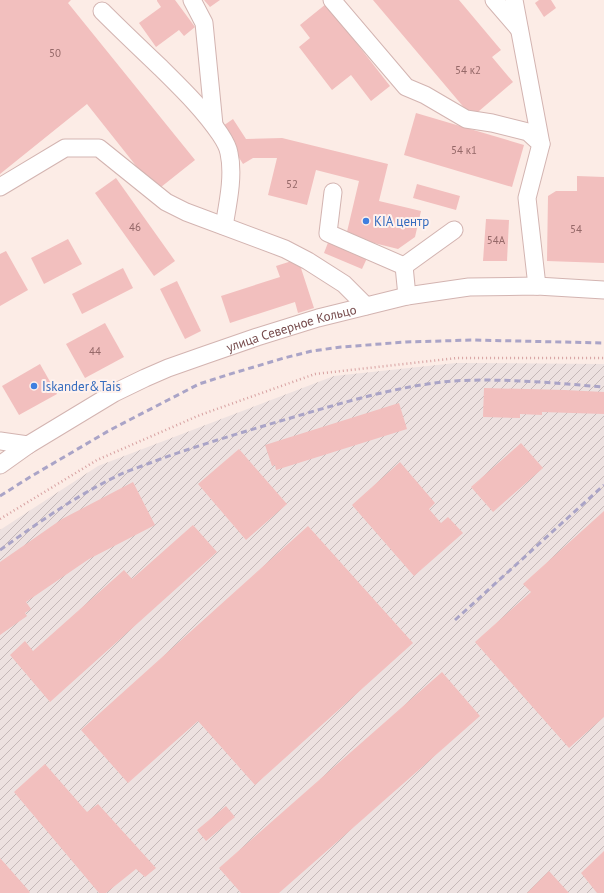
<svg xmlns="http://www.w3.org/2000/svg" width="604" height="893" font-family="'PT Sans',sans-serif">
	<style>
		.industrial { fill: url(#industrial-furrows) }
		.building { fill: #f2bfbe }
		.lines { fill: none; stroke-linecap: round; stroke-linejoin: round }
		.minor-casing { stroke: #d3b4b1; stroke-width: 19 }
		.path { stroke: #d7a1a1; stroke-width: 2.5; stroke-dasharray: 1 3; stroke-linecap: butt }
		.minor { stroke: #fff; stroke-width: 17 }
		.rail { stroke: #aaa4c7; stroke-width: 3; stroke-dasharray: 6 4; stroke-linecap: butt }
		.shop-dot { fill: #3f7fe0; stroke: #fff1ed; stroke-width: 1.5 }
		.labels { text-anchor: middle; stroke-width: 4; stroke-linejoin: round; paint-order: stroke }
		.number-label { font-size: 11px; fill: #956868 }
		.shop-label { font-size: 13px; fill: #366cbe; stroke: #fff1ed; text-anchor: start }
		.street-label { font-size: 13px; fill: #764b4c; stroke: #fff1ed }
	</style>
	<defs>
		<pattern id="industrial-furrows" width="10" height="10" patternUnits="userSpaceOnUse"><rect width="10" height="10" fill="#ede1e0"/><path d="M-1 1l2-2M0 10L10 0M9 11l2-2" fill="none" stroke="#c5b8b8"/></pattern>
	</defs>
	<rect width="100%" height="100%" fill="#fcece6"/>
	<path class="industrial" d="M 456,363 L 604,364 L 604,893 L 0,893 L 0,530 L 98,466 L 334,376 Z"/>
	<g class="building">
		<path d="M 0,0 L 71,0 L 68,3 L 195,160 L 156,191 L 87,104 L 0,174 Z"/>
		<path d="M 157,0 L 175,0 L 195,27 L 184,36 L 179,30 L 156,47 L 139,23 L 161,7 L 157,1 Z"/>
		<path d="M 204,0 L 220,0 L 210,7 Z"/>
		<path d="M 373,0 L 459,0 L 501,50 L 492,57 L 513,82 L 472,117 Z"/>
		<path d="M 539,0 L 551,0 L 556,8 L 544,17 L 535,3 Z"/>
		<path d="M 326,4 L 390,86 L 371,101 L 351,75 L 332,90 L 299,47 L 310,38 L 300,25 Z"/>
		<path d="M 416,113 L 524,145 L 512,187 L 404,155 Z"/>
		<path d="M 233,119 L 246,139 L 282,138 L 388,164 L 379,201 L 421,211 L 415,237 L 398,249 L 346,236 L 359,181 L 316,170 L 307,205 L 268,195 L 277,158 L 253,158 L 243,164 L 220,128 Z"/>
		<path d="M 577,176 L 604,177 L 604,263 L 547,261 L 548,196 L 556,191 L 577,191 Z"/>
		<path d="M 116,178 L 175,261 L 154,276 L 95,193 Z"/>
		<path d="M 417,184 L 460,196 L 456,210 L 413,198 Z"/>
		<path d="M 486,219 L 509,220 L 507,261 L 483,261 Z"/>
		<path d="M 68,239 L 82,264 L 44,284 L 31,258 Z"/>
		<path d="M 329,240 L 368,256 L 362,269 L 324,253 Z"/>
		<path d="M 6,251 L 28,290 L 0,306 L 0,254 Z"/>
		<path d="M 298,259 L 314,308 L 298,313 L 295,302 L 230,323 L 221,296 L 280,277 L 276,266 Z"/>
		<path d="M 123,268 L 133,288 L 82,314 L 72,294 Z"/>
		<path d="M 177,281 L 201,331 L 185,339 L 160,289 Z"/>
		<path d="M 105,323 L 124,357 L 85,378 L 66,344 Z"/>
		<path d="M 40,364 L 57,394 L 19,415 L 2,386 Z"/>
		<path d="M 484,388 L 565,390 L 604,392 L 604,414 L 542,412 L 542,415 L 520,414 L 520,418 L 483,417 Z"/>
		<path d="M 399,403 L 407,429 L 276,470 L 275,465 L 272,466 L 265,445 Z"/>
		<path d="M 521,443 L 543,468 L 493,512 L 471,487 Z"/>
		<path d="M 239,449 L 287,504 L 246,540 L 198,484 Z"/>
		<path d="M 400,462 L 435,503 L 429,509 L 441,523 L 448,517 L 463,533 L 414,576 L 352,505 Z"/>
		<path d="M 133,482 L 155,525 L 89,559 L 26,602 L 31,609 L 25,613 L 27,616 L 0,635 L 0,562 L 62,519 Z"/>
		<path d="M 604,511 L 604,717 L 569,748 L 475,642 L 531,592 L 523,584 Z"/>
		<path d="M 193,525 L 217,552 L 50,702 L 10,655 L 25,641 L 33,651 L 124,570 L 132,579 Z"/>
		<path d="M 308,526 L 413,643 L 255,785 L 198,721 L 128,783 L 81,730 Z"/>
		<path d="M 442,672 L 480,716 L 279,893 L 241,893 L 219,868 Z"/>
		<path d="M 45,764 L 87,812 L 98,804 L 156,868 L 145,877 L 136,869 L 106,893 L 99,893 L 14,792 Z"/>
		<path d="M 226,806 L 235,817 L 206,841 L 197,830 Z"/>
		<path d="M 604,851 L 604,893 L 597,893 L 581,873 Z"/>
		<path d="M 0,858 L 30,892 L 29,893 L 0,893 Z"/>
		<path d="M 549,871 L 569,893 L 527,893 Z"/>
	</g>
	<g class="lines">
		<defs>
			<g id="minor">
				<path d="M 192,0 L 204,23 L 214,125"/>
				<path d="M 332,0 L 406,87 L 425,95 L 466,119 L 492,123 L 528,132 L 541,144 L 527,198 L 537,286"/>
				<path d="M 494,0 L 519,29"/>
				<path d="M 514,0 L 541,144"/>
				<path d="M 102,11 C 121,30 141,49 161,68 C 182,89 203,109 220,134 C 224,140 228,146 229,153 C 234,175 228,203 224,226"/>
				<path d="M 0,187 L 65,148 L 99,148 L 166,202 L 186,212 L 285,249 L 308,261 L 344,284 L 366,306"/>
				<path d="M 333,192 L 328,233 L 404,266"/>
				<path d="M 407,296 L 404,266 L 454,230"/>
				<path id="s1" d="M 0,441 L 28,445 L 114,393 L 145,378 L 168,368 L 205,355 L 257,337 L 318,318 L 407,296 L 469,287 L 537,286 L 604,290"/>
				<path d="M 0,465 L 28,445"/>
			</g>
		</defs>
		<use href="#minor" class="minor-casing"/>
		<path class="path" d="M 0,519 L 97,460 L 200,415 L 315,374 L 457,358 L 604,358"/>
		<use href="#minor" class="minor"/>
		<g class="rail">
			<path d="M 0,496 L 30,477 L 110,430 L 168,400 L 199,384 L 227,375 L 284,358 L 312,351 L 341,347 L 406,342 L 474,340 L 604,343"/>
			<path d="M 0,550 C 38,523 74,497 117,476 C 129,470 143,466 155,461 C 199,445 243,432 287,419 C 342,403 396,386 453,381 C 503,378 554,383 604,387"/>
			<path d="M 455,620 L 604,485"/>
		</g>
	</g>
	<g class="shop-dot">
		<circle cx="366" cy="221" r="4"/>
		<circle cx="34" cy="386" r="4"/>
	</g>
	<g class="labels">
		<g class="number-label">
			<text x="55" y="57">50</text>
			<text x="468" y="74">54 к2</text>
			<text x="464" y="154">54 к1</text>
			<text x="292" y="188">52</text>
			<text x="135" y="231">46</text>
			<text x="576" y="233">54</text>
			<text x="496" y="244">54А</text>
			<text x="95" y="355">44</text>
		</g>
		<g class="shop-label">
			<text x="374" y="226">KIA центр</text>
			<text x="42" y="391">Iskander&amp;Tais</text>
		</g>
		<g class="street-label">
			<text dy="5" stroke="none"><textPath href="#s1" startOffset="318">улица Северное Кольцо</textPath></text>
		</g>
	</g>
</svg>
